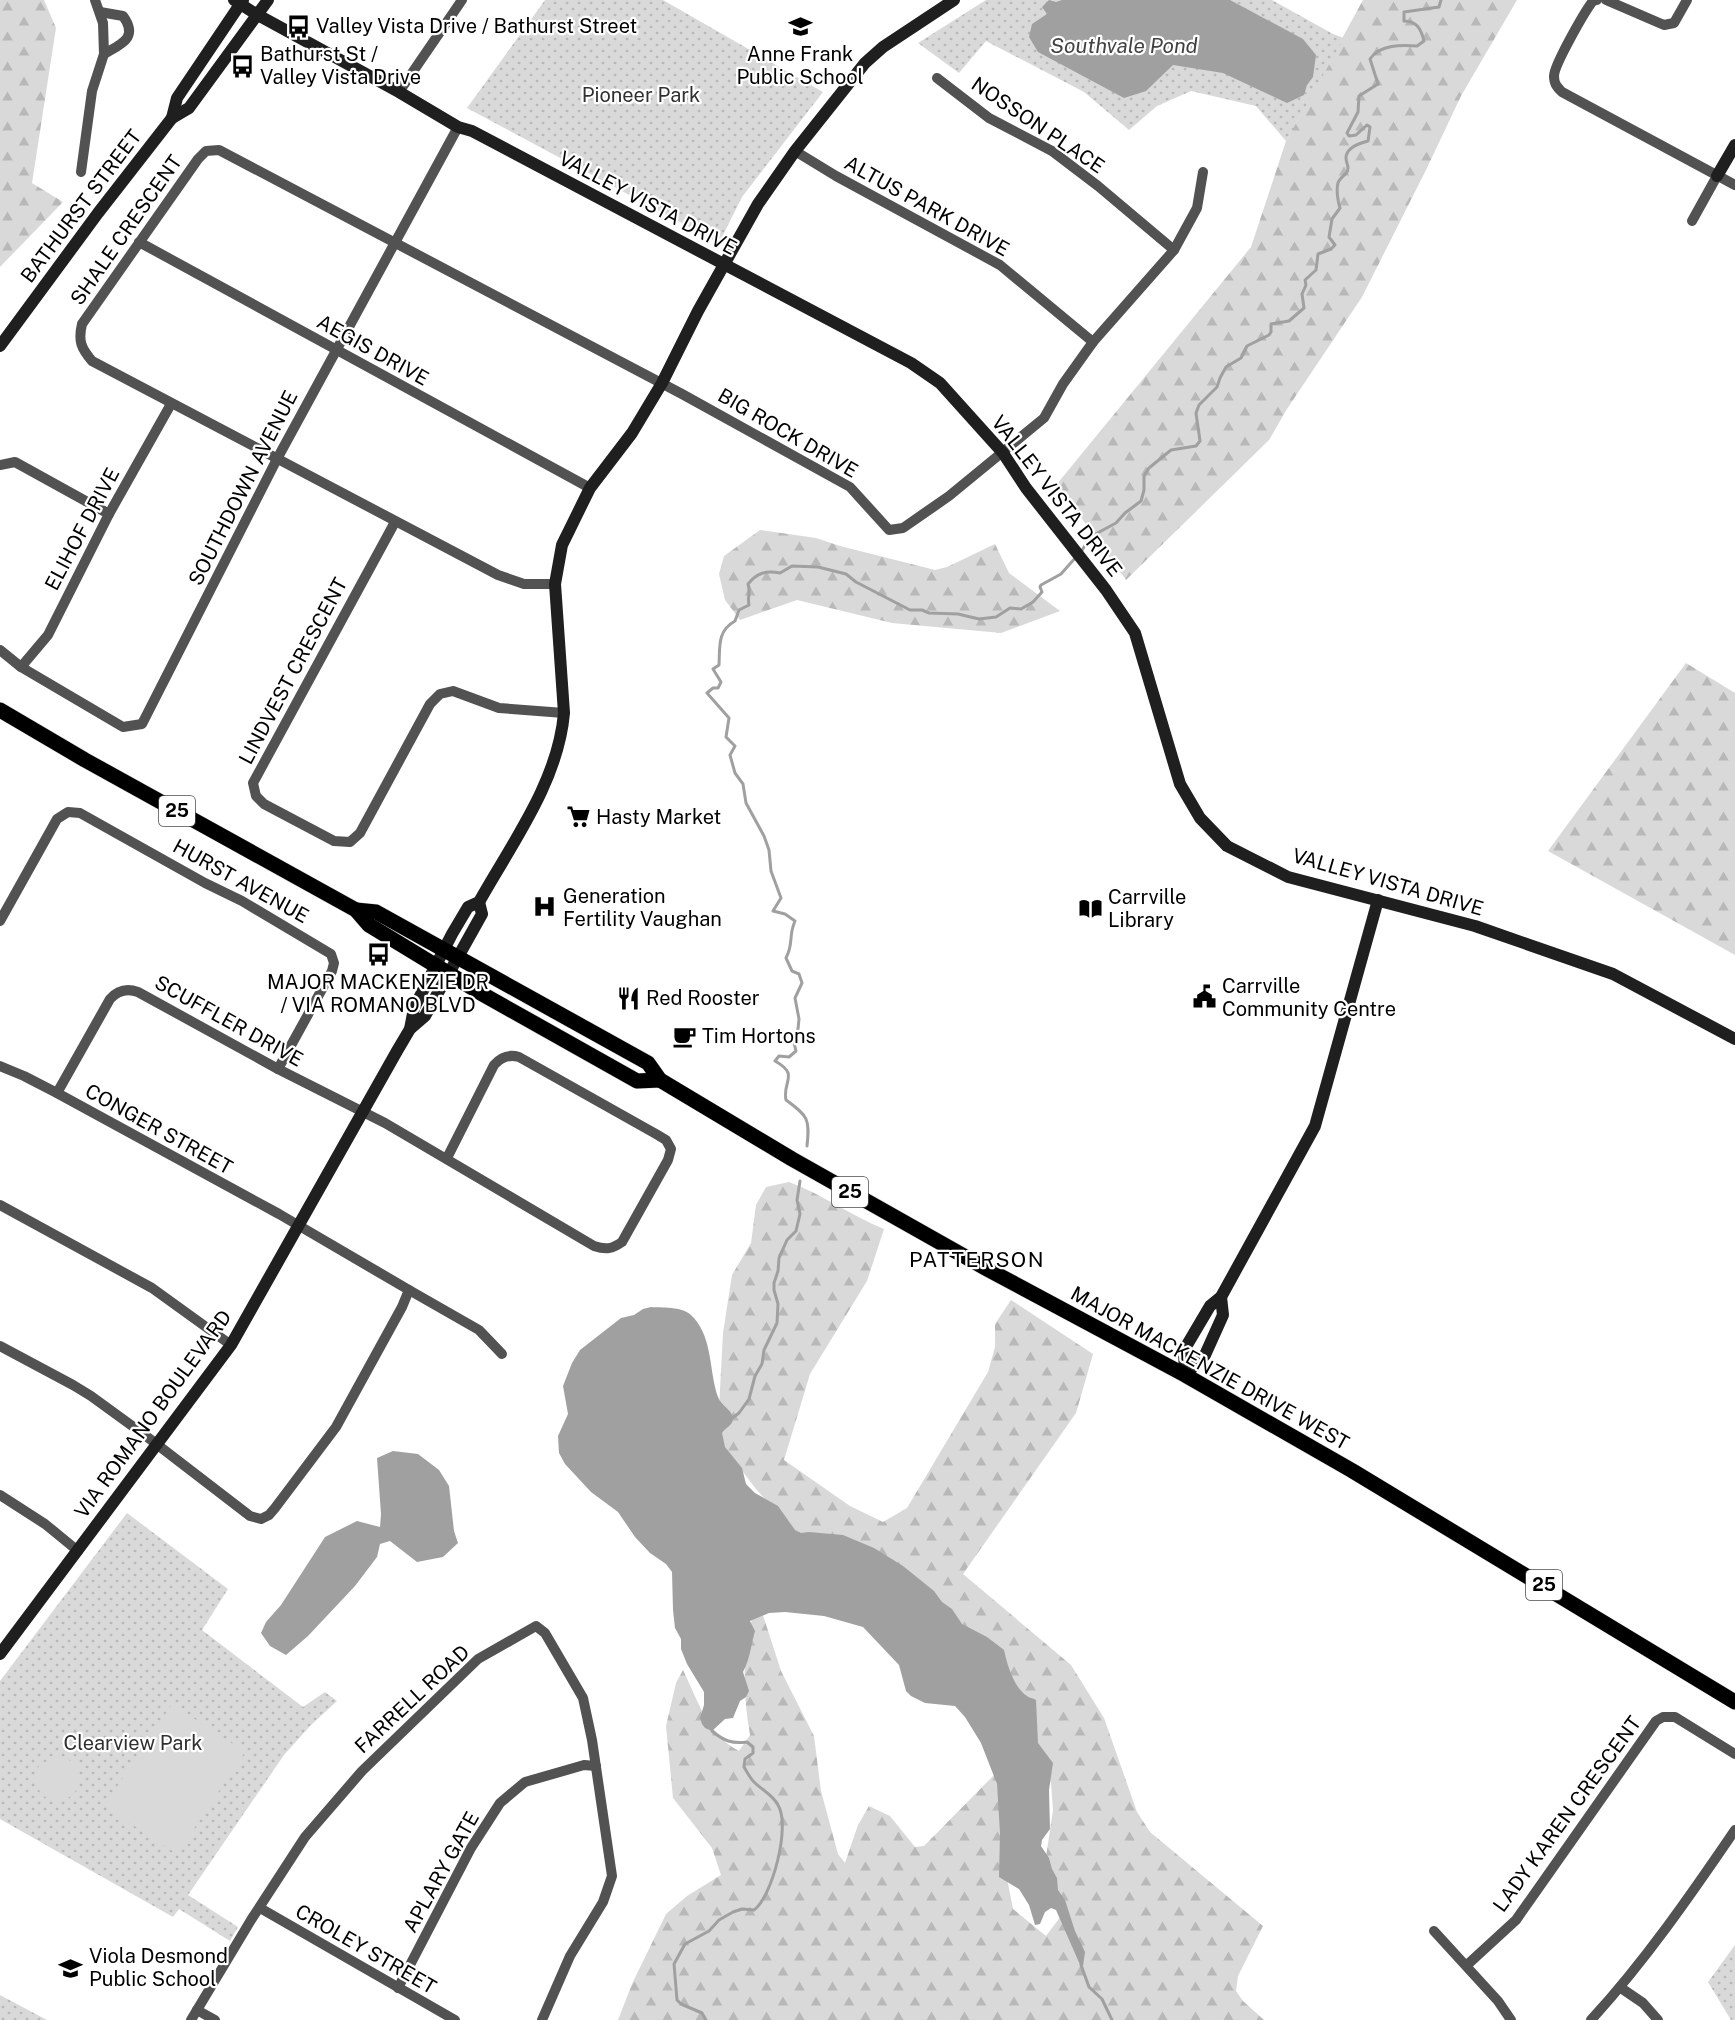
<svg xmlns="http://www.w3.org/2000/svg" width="1735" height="2020" font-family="'Public Sans',sans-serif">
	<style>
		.forest { fill: url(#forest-firs) }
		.park { fill: url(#park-dots) }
		.garden { fill: #d9d9d9 }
		.water { fill: #a0a0a0 }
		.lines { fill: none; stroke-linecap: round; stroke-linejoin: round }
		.stream { stroke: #a0a0a0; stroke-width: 3 }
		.primary-casing { stroke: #dbdbdb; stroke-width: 16 }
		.street { stroke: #525252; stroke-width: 10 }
		.secondary { stroke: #1f1f1f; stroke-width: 12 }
		.primary { stroke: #000; stroke-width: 15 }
		.labels { text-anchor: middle; stroke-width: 4.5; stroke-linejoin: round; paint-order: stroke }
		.shield { fill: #fff; stroke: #4c4c4c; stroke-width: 1.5 }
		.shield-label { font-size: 18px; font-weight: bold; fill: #000 }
		.poi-label { font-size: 20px; fill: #000; stroke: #fff; text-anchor: start }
		.park-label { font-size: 20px; fill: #303030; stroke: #fff }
		.street-label { font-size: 20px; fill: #000; stroke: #fff }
		.water-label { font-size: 21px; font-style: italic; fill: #414141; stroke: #fff }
		.neighbourhood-label { font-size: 21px; letter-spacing: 1.5px; fill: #000; stroke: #fff }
	</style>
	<defs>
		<pattern id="forest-firs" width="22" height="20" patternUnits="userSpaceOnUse" patternTransform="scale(1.5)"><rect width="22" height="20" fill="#d9d9d9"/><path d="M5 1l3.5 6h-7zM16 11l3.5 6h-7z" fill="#b8b8b8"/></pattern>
		<pattern id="park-dots" width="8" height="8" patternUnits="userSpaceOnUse" patternTransform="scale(1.5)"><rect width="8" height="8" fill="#d9d9d9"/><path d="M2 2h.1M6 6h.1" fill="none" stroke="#b8b8b8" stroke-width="1.8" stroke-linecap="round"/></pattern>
	</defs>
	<rect width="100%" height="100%" fill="#fff"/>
	<g class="forest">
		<path d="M 0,0 L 44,0 L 56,28 L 32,183 L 63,202 L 0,267 Z"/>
		<path d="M 1363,0 L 1517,0 L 1461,96 L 1426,170 L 1362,297 L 1287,409 L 1269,440 L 1126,580 L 1057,484 L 1251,247 L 1286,141 Z"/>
		<path d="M 760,530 L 816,538 L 840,546 L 935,570 L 947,567 L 995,544 L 1009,573 L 1060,611 L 1001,633 L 892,623 L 797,600 L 740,620 L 725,600 L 719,574 L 724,556 Z"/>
		<path d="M 1686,663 L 1735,693 L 1735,955 L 1548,851 Z"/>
		<path d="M 789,1182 C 822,1194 851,1216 884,1229 L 867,1281 L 810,1374 L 784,1460 L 850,1506 L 883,1522 L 907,1508 L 988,1372 L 995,1347 L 995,1324 L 1011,1300 L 1093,1354 L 1076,1413 L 963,1574 L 1071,1665 L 1104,1718 L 1137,1812 L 1150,1832 L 1263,1926 L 1238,1976 L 1236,1991 L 1243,2001 L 1264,2020 L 618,2020 L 632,1984 L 666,1914 L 687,1896 L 721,1875 L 712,1848 L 673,1798 L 666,1726 L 676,1683 L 683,1670 C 698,1701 708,1735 739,1751 L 750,1735 C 743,1694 742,1659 752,1619 L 762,1612 L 781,1671 L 814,1736 L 821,1791 L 838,1854 L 845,1863 L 858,1825 L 869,1806 L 890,1816 L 915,1847 L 924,1846 L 995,1774 L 1004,1824 L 1002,1853 L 1013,1909 L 1046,1936 L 1064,1912 L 1044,1870 L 1053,1810 L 1051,1783 L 1039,1749 L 792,1530 L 756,1489 L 714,1434 L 719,1408 L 723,1333 L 732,1275 L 751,1243 L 756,1205 L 766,1187 Z"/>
	</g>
	<g class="park">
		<path d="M 545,0 L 663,0 L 823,92 L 742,197 L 719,243 L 467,108 Z"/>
		<path d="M 986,0 L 1272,0 L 1333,34 L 1344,38 L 1286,141 L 1256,106 L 1191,91 L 1157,106 L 1129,130 L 1084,92 L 986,41 L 959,73 L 918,43 Z"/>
		<path d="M 127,1513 L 228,1589 L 202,1630 L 303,1707 L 325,1692 L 337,1701 L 310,1726 L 284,1755 L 188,1895 L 238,1927 L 230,1941 L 179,1909 L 173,1917 L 0,1819 L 0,1681 Z"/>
		<path d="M 1735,1945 L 1735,2020 L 1731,2020 L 1708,1982 Z"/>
		<path d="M 0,1995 L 47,2020 L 0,2020 Z"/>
	</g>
	<g class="garden">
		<path d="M 172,1704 L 245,1752 L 177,1854 L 104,1806 Z"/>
		<path d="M 64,1757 L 77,1765 L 81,1781 C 79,1784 77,1790 74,1793 C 60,1808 36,1799 36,1779 C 36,1774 38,1769 39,1765 L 53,1758 Z"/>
	</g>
	<g class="water">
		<path d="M 1049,0 L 1056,2 L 1062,0 L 1230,0 L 1303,39 L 1316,55 L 1313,77 L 1307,85 L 1304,95 L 1287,103 L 1223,73 L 1173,65 L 1146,91 L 1124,98 L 1038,52 L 1029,37 L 1032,24 L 1047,14 L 1042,7 Z"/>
		<path d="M 651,1307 C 666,1308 684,1306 694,1318 C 713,1340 709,1372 718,1397 C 721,1406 733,1410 733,1419 C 733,1425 725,1428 722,1433 L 725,1447 L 742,1468 L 746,1484 L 755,1493 L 778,1506 L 795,1530 L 801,1533 L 809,1532 L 843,1535 L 874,1548 L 903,1566 L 934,1591 L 942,1602 L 952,1609 L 962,1624 L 987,1637 L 1004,1650 C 1007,1664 1014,1688 1027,1696 C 1029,1698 1033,1698 1036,1700 L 1038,1743 L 1053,1763 L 1049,1790 L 1050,1829 L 1042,1840 L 1041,1846 L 1049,1858 L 1052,1869 L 1057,1878 L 1058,1890 L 1065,1900 L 1075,1931 L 1085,1952 L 1083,1966 L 1081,1967 L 1056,1910 L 1051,1908 L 1045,1912 L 1040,1924 L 1035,1925 L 1029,1905 L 1019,1889 L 999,1877 L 1000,1833 L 997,1784 L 981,1743 L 965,1717 L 955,1706 L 925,1703 L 911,1696 L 906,1691 L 899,1665 L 863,1627 L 824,1616 L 785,1612 L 769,1613 L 750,1621 L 755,1631 C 751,1645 750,1659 743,1672 L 749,1691 L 746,1697 L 740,1701 L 733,1718 L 725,1719 L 712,1731 L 705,1728 L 702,1724 L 700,1718 L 704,1705 L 704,1692 L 687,1664 L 681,1649 L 681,1639 L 675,1628 L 673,1610 L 672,1572 L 666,1564 L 650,1553 L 635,1537 L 618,1512 L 591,1492 L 565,1464 L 559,1453 L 558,1436 L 568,1414 L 563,1386 L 572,1363 L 580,1350 L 621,1318 L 634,1315 L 643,1309 Z"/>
		<path d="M 393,1451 L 418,1454 L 439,1470 L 449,1486 L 454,1531 L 458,1543 L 443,1557 L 417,1562 L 390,1541 L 380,1544 L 377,1557 L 355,1586 L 308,1636 L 286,1655 L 270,1646 L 261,1633 L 266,1622 L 281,1605 L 325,1537 L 357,1521 L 380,1527 L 381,1514 L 377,1458 Z"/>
	</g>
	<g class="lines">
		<g class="stream">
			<path d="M 1081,552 L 1090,537 L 1116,523 L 1125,513 L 1141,501 L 1144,490 L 1144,476 L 1149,468 L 1171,450 L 1196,446 L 1200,441 L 1196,413 L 1199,405 L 1217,387 L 1220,378 L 1226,367 L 1241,358 L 1247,346 L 1269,335 L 1271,332 L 1271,324 L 1289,321 L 1304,308 L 1302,294 L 1306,285 L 1305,280 L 1316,270 L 1318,254 L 1331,249 L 1335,245 L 1329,237 L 1332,219 L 1340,208 C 1338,202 1336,190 1338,183 C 1339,179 1344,176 1347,172 C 1350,166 1346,164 1346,158 C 1346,147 1360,143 1368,141 L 1370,127 L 1367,125 L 1356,135 L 1349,136 L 1347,133 L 1358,112 L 1359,96 L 1378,84 L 1370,59 C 1380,44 1402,45 1417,46 L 1424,41 C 1421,29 1417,21 1404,21 L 1404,12 L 1439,7 L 1441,0"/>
			<path d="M 807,1146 C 810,1119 808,1116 786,1100 C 782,1081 800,1075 775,1061 L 779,1056 L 789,1057 L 796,1051 L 793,1039 L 798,1029 L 799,1019 L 795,998 L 802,983 L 799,974 L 792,971 L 786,958 C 794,943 788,937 795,921 L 785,914 L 773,911 L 781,898 L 771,871 L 769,850 L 764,836 L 746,803 L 743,784 L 735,773 L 730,755 L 735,746 L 726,737 L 729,718 L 707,693 L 713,688 L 718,688 L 721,682 L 713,669 L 719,665 C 720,647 717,631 735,621 L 739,610 L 749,605 C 747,597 751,592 748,584 C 757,573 766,570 780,573 L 792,566 L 818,567 L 846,574 L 856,582 L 910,610 L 922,610 L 929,613 L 958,614 L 979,619 L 996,617 L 1010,608 L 1021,609 L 1033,602 L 1042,592 L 1040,587 L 1041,585 L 1061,574 L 1076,557"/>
			<path d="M 731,1419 L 739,1413 L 749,1399 L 755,1376 L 762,1364 L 764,1350 L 777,1323 L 778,1304 L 774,1290 L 774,1283 L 778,1271 L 779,1258 L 787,1240 L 796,1231 L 800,1214 L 797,1200 L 800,1181"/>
			<path d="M 1081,1965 L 1089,1987 L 1102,1999 L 1112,2020"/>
			<path d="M 706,2020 L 702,2013 L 681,2004 L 677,2000 L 674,1964 L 685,1944 L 709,1931 L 719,1920 L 733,1912 L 742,1909 L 754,1910 C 772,1897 791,1826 778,1805 C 773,1795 762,1790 754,1782 C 750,1778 747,1772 744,1767 L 745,1759 L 753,1753 L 753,1747 L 747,1742 C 732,1744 724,1741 712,1731"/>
		</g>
		<defs>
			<g id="primary">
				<path d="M 0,710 L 85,760 L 356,910 L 369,925 L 484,995 L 637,1081 L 660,1080"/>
				<path d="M 356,910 L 376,912 L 648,1063 L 660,1080 L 792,1159 L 987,1269 L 1185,1375 L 1351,1470 L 1735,1702"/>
			</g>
		</defs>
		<use href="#primary" class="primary-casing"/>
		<g class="street">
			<path d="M 1597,0 L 1593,1 C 1585,11 1554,65 1554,76 C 1554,84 1557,87 1562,92 L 1735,185"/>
			<path d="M 1606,0 L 1664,25 L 1674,23 L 1687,0"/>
			<path d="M 100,12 L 123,16 C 139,38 121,44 104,54"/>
			<path d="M 937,78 L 989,118 L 1052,151 L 1098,186 L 1174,250"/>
			<path d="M 399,92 L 462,0"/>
			<path d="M 795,151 L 836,176 L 1000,265 L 1093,342"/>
			<path d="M 81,172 L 92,91 L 104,54 L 103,23 L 95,0"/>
			<path d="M 1692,221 L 1717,176"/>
			<path d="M 139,242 L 590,488"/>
			<path d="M 0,465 L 15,462 L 109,514"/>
			<path d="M 395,522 L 253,783 L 256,796 L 264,804 L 334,841 L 350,842 L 360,833 L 430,704 L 440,694 L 453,691 L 499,708 L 564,713"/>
			<path d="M 555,584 L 524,584 L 498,575 L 92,361 C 81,348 78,341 82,324 L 198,159 L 206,151 L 219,150 L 682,394 L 850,487 L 889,530 L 903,528 L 949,496 L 1044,418 L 1063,384 L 1093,342 L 1174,250 L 1197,208 L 1203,172"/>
			<path d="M 0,650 L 21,667 L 123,727 L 142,724 L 277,459 L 458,127"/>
			<path d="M 21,667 L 48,635 L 109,514 L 171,404"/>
			<path d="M 0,921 L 57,819 L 68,812 L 80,813 L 205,883 L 242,901 L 331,954 L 334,963 L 332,971 L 278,1069"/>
			<path d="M 0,1066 L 24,1076 L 57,1093 L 279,1214 L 409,1290 L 402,1307 L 336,1427 L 275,1508 L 269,1515 L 261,1519 L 250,1516 L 146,1436 L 91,1396 L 73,1385 L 0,1346"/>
			<path d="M 57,1093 L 110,999 C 118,990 127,988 138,992 L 278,1069 L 385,1123 L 594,1246 C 606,1250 612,1249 622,1242 L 668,1160 L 671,1149 L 666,1140 L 656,1134 L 519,1057 C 509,1054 501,1057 494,1065 L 447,1158"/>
			<path d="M 0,1205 L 152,1288 L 231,1345"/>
			<path d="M 409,1290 L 479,1330 L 502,1354"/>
			<path d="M 0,1495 L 45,1524 L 78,1551"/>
			<path d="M 260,1908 L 455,2020"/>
			<path d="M 1434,1931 L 1498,2001 L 1511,2020"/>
			<path d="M 1467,1965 L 1516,1920 L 1656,1721 L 1663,1717 L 1675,1717 L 1735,1754"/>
			<path d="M 398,1988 L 471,1848 L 500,1803 L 525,1782 L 584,1765 L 596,1766"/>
			<path d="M 1621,1988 L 1643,2003 L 1658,2020"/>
			<path d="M 197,2010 L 215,2020"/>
			<path d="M 191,2020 L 251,1920 L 305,1837 L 362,1771 L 478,1659 L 536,1626 L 545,1633 L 583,1698 L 592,1740 L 612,1876 L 603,1902 L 570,1956 L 542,2020"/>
			<path d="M 1591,2020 C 1645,1961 1690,1896 1735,1830"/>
		</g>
		<g class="secondary">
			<path d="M 234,0 L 256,14 L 399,92 L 458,127 L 472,131 L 911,363 L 940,383 L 1003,453 L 1026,488 L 1106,590 L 1135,633 L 1180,784 L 1200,818 L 1227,846 L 1288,877 L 1475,926 L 1613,974 L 1735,1039"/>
			<path d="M 172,118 L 177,98 L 243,0"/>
			<path d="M 1717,176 L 1735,145"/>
			<path d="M 0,346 L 98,213 L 172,118 L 189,108 L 268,0"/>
			<path d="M 410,1029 L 414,1008 L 452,934 L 468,907 L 479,902 C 512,843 558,782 564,713 L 555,584 L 562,545 L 590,488 L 632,433 L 662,383 L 698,311 L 758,204 L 795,151 L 865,63 L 883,47 L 954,0"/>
			<path d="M 1185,1375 L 1184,1350 L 1210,1306 L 1221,1297 L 1315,1126 L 1378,900"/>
			<path d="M 1185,1375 L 1205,1355 L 1223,1315 L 1221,1297"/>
			<path d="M 0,1654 L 231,1345 L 397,1051 L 410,1029 L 425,1016 L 482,914 L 479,902"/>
		</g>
		<use href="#primary" class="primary"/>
	</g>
	<defs>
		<symbol id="bus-bare" viewBox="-9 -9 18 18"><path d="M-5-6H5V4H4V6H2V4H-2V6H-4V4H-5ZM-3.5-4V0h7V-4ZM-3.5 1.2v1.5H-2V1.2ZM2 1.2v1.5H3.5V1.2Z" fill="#000" stroke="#fff" stroke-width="2.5" paint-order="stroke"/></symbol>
		<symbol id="school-bare" viewBox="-9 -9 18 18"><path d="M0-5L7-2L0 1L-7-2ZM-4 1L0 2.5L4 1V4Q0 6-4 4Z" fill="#000" stroke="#fff" stroke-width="2.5" paint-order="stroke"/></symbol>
		<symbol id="supermarket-bare" viewBox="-9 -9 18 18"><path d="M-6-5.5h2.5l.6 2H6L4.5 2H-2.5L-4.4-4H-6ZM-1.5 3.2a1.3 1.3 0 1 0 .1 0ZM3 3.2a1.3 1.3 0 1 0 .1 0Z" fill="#000" stroke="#fff" stroke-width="2.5" paint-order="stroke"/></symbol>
		<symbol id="hospital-bare" viewBox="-9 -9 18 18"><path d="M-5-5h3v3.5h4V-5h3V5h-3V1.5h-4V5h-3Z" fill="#000" stroke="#fff" stroke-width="2.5" paint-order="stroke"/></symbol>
		<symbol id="library-bare" viewBox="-9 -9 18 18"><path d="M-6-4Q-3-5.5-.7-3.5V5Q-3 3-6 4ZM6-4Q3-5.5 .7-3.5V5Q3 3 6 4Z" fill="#000" stroke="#fff" stroke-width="2.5" paint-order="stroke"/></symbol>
		<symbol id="civic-bare" viewBox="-9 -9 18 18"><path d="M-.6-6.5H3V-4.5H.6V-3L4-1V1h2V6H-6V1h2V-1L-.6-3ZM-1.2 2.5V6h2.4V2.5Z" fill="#000" stroke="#fff" stroke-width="2.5" paint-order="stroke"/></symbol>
		<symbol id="restaurant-bare" viewBox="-9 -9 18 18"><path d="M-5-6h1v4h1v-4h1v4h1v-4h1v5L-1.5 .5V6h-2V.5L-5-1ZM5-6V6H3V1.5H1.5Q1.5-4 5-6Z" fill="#000" stroke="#fff" stroke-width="2.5" paint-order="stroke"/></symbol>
		<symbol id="cafe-bare" viewBox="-9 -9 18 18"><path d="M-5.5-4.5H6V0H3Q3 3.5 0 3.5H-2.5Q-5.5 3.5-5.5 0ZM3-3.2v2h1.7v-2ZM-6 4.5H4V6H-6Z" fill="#000" stroke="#fff" stroke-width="2.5" paint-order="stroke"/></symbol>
	</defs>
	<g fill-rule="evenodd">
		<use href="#bus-bare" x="282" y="10" width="33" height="33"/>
		<use href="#school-bare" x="784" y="10" width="33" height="33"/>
		<use href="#bus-bare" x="226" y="50" width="33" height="33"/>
		<use href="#supermarket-bare" x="562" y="800" width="33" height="33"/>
		<use href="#hospital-bare" x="528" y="890" width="33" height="33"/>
		<use href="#library-bare" x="1074" y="892" width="33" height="33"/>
		<use href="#bus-bare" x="362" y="938" width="33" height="33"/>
		<use href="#civic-bare" x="1188" y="980" width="33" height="33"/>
		<use href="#restaurant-bare" x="612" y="982" width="33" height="33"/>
		<use href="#cafe-bare" x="668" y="1020" width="33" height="33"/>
		<use href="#school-bare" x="54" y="1952" width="33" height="33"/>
	</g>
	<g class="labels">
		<g class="shield">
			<rect x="159" y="796" width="36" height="30" rx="4.5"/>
			<rect x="832" y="1177" width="36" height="30" rx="4.5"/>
			<rect x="1526" y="1570" width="36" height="30" rx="4.5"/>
		</g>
		<g class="shield-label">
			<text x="177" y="817">25</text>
			<text x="850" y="1198">25</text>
			<text x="1544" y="1591">25</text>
		</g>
		<g class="poi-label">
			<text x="316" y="33">Valley Vista Drive / Bathurst Street</text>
			<text x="260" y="61">Bathurst St /<tspan x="260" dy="23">Valley Vista Drive</tspan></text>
			<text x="800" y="61" text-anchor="middle">Anne Frank<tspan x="800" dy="23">Public School</tspan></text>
			<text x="596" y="824">Hasty Market</text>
			<text x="563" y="903">Generation<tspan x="563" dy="23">Fertility Vaughan</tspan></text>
			<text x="1108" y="904">Carrville<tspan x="1108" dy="23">Library</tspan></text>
			<text x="378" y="989" text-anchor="middle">MAJOR MACKENZIE DR<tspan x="378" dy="23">/ VIA ROMANO BLVD</tspan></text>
			<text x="1222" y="993">Carrville<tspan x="1222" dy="23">Community Centre</tspan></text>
			<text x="646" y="1005">Red Rooster</text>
			<text x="702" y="1043">Tim Hortons</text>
			<text x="89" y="1963">Viola Desmond<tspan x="89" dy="23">Public School</tspan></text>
		</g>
		<g class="park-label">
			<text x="641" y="102">Pioneer Park</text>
			<text x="133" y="1750">Clearview Park</text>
		</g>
		<g class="street-label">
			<text transform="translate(1038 125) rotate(34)" y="7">NOSSON PLACE</text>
			<text transform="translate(648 203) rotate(28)" y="7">VALLEY VISTA DRIVE</text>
			<text transform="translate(81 206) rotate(-53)" y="7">BATHURST STREET</text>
			<text transform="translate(927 206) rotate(29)" y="7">ALTUS PARK DRIVE</text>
			<text transform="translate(126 230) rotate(-55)" y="7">SHALE CRESCENT</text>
			<text transform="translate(373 350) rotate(29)" y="7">AEGIS DRIVE</text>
			<text transform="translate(788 433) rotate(30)" y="7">BIG ROCK DRIVE</text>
			<text transform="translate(243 488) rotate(-63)" y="7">SOUTHDOWN AVENUE</text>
			<text transform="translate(1057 496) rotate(52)" y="7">VALLEY VISTA DRIVE</text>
			<text transform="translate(82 529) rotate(-62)" y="7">ELIHOF DRIVE</text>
			<text transform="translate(293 671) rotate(-62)" y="7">LINDVEST CRESCENT</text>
			<text transform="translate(241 881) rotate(29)" y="7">HURST AVENUE</text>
			<text transform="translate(1388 882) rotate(16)" y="7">VALLEY VISTA DRIVE</text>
			<text transform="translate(229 1021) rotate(29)" y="7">SCUFFLER DRIVE</text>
			<text transform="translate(159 1129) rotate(29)" y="7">CONGER STREET</text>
			<text transform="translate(1210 1368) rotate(29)" y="7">MAJOR MACKENZIE DRIVE WEST</text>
			<text transform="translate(153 1414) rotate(-54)" y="7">VIA ROMANO BOULEVARD</text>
			<text transform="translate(412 1699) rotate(-43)" y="7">FARRELL ROAD</text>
			<text transform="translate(1567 1814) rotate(-54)" y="7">LADY KAREN CRESCENT</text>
			<text transform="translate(441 1872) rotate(-61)" y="7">APLARY GATE</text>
			<text transform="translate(366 1949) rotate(30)" y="7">CROLEY STREET</text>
		</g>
		<g class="water-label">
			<text x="1124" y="53">Southvale Pond</text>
		</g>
		<g class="neighbourhood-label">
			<text x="977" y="1267">PATTERSON</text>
		</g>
	</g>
</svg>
